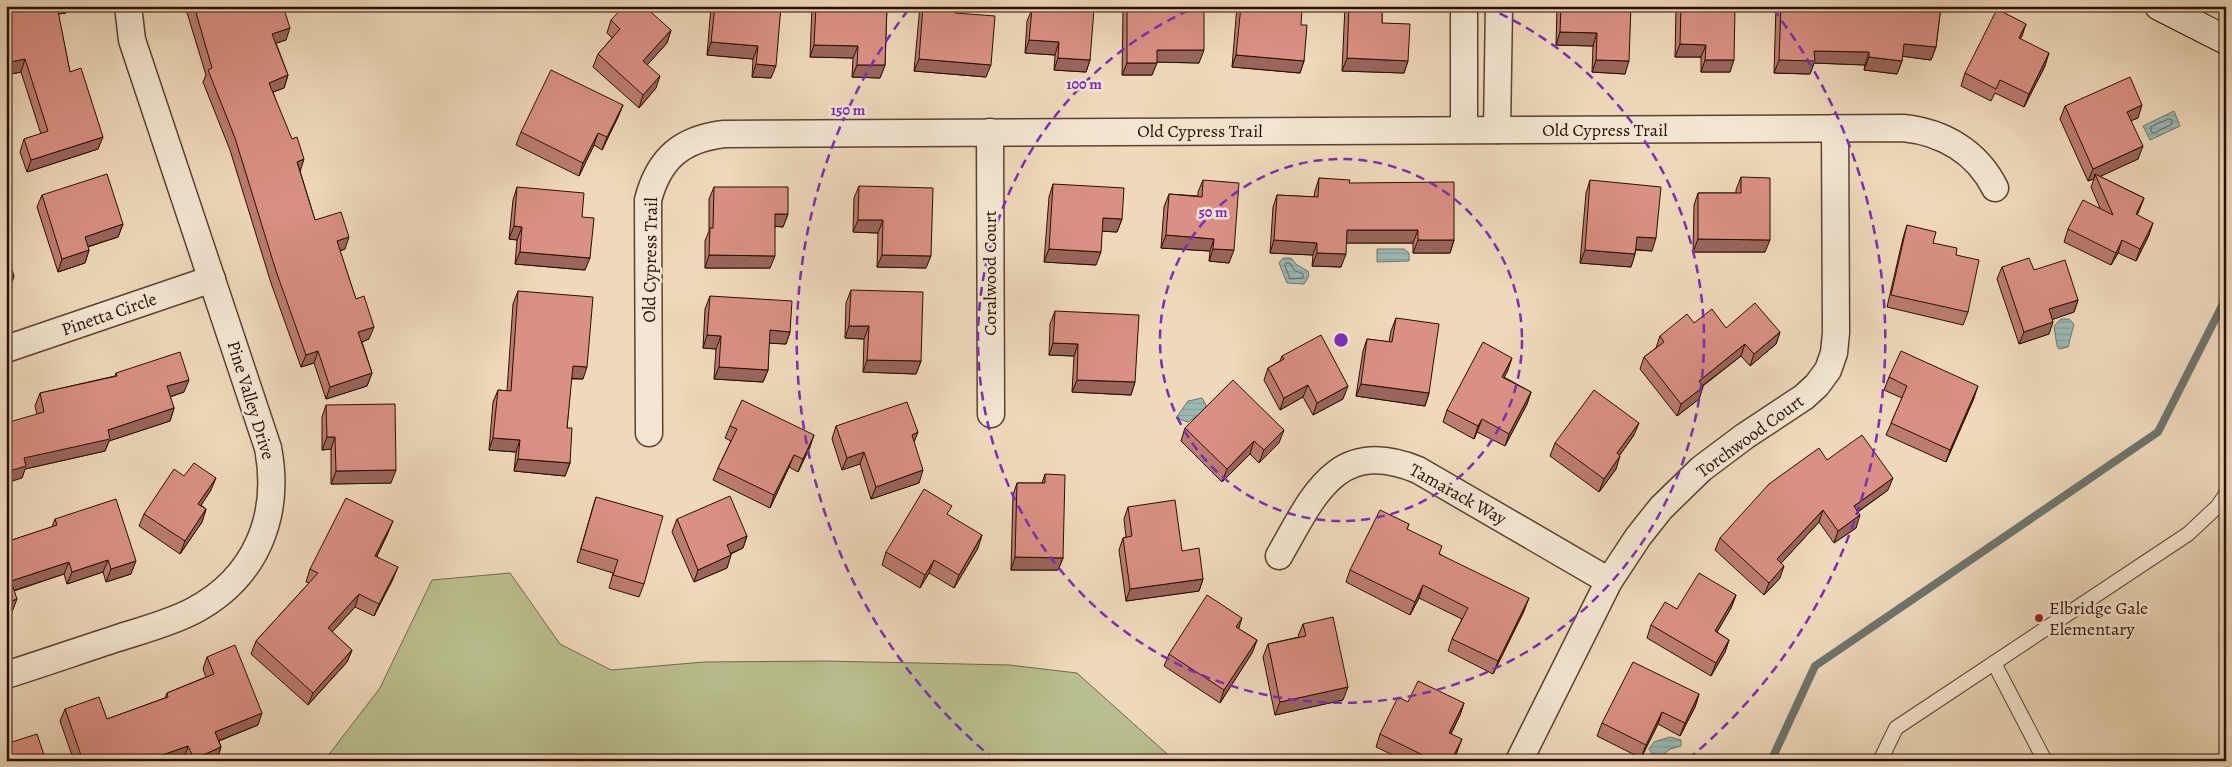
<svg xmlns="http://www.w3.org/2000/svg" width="2232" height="767" font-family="Alegreya,serif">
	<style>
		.grass { fill: #babf8f; stroke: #716748 }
		.water { fill: url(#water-rules); stroke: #6c756d }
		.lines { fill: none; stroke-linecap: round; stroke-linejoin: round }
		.shore { stroke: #61645a; stroke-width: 1 }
		.stream { stroke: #6c756d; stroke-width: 8 }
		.lane-casing { stroke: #5a422e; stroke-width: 16 }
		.street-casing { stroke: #5a422e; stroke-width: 29 }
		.secondary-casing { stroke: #280f00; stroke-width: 30 }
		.lane { stroke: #f4e6d2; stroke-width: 14 }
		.street { stroke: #f4e6d2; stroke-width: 26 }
		.secondary { stroke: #f4e6d2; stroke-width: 28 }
		.wall { fill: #bb7c71; stroke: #280f00 }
		.shaded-wall { fill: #99655c; stroke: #280f00 }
		.building { fill: #da9083; stroke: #280f00 }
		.ring { fill: none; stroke: #7b2cbf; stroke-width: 2.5; stroke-dasharray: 9 6 }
		.poi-dot { fill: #8f2418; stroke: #f4e6d2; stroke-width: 2 }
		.labels { text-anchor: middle; stroke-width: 5; stroke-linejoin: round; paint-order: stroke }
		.street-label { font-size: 18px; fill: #280f00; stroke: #f4e6d2 }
		.poi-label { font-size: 18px; fill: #280f00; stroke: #f4e6d2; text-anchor: start }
		.centre { fill: #7b2cbf; stroke: #f4e6d2; stroke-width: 2.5 }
		.ring-label { font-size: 15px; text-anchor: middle; font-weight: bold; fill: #7b2cbf; stroke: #f4e6d2; stroke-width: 5; stroke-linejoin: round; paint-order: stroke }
	</style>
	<defs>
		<pattern id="water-rules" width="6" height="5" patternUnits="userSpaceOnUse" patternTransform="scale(1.25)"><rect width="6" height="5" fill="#9ab9b5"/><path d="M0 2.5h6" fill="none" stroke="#859e9a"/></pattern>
	</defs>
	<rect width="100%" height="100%" fill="#eed9ba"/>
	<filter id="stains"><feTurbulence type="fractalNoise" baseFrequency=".004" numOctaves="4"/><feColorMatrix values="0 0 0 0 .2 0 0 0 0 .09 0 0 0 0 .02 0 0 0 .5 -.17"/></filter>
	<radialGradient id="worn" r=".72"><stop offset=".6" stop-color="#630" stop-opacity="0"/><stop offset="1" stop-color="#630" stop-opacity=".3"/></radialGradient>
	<path class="grass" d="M 510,573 L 560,644 L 611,670 L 704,662 L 826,661 L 1009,665 L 1077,673 L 1175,761 L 324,761 L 380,688 L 432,580 Z"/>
	<g class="water">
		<path d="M 2174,111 L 2180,126 L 2150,140 L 2143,126 Z"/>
		<path d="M 1377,249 L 1404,249 L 1409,253 L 1409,261 L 1377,262 Z"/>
		<path d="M 1283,258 L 1291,258 L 1297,265 L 1308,271 L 1309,276 L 1304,284 L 1287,283 L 1279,263 Z"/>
		<path d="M 2061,319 L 2069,319 L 2074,324 L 2068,347 L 2059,349 L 2057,346 L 2054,326 Z"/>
		<path d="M 1202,398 L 1206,405 L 1204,411 L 1188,422 L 1176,418 L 1188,401 Z"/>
		<path d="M 1670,737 L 1681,740 L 1681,746 L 1670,749 L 1661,757 L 1656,758 L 1653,756 L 1649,749 L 1654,742 Z"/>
	</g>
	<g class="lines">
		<g class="shore">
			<path d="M 2169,119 L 2172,120 L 2172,124 L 2154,133 L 2151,132 L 2151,127 Z"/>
			<path d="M 1286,263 L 1290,263 L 1294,270 L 1303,274 L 1303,278 L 1290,279 L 1285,266 Z"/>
		</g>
		<path class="stream" d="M 1771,761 L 1815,666 L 2158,432 L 2226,298"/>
		<defs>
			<g id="lane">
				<path d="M 1994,663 L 2045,761"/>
				<path d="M 1880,761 L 1896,728 L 2188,534 L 2218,506 L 2226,494"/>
			</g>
			<g id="street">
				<path d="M 1464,130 L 1464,6"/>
				<path d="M 1497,130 L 1499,6"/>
				<path d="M 990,132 L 991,414"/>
				<path d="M 6,349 L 212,279"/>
				<path d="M 649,433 L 648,200 C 659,158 682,139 724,134 L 1903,128 C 1943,132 1977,152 1995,188"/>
				<path d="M 1279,556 C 1313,497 1336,436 1418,470 L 1609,581"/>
				<path d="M 6,675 C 44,663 81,650 118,638 C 143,630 170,623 193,611 C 256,578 281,516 268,448 L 132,40 L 128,6"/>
				<path d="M 1519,761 L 1609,581 L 1638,537 L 1661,508 L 1701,469 L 1745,436 L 1804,397 L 1817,385 L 1828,370 L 1834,353 L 1836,333 L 1835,128"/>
			</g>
			<path id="secondary" d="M 2159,6 L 2226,40"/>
		</defs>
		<use href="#lane" class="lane-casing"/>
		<use href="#street" class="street-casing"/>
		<use href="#secondary" class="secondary-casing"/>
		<use href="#lane" class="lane"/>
		<use href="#street" class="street"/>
		<use href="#secondary" class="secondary"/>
	</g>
	<g class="wall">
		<path d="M 6,6 L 66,13 L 58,14 L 70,72 L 98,149 L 27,172 L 20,152 L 24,139 L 41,134 L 21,72 L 6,75 Z"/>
		<path d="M 185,6 L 283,6 L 286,40 L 276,43 L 288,75 L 284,88 L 273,92 L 300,171 L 315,220 L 345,249 L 340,251 L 369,339 L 362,342 L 372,373 L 367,386 L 326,399 L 314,363 L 301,367 L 271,283 L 230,150 L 203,82 L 206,75 Z"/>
		<path d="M 711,6 L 781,6 L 771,78 L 752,77 L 753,59 L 707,55 Z"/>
		<path d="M 812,6 L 887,6 L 885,65 L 880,78 L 852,77 L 853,58 L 810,57 Z"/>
		<path d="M 920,6 L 956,6 L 955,13 L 986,77 L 914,71 Z"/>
		<path d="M 1043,6 L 1077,6 L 1090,60 L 1086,72 L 1054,70 L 1055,55 L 1025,53 L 1027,21 L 1032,9 L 1043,9 Z"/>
		<path d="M 1125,6 L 1204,6 L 1199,63 L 1157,62 L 1152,75 L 1122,75 L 1123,11 Z"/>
		<path d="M 1237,6 L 1272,6 L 1301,25 L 1304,61 L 1300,73 L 1232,67 Z"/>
		<path d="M 1345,6 L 1382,6 L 1382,23 L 1408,61 L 1404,73 L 1342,71 Z"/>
		<path d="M 1557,6 L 1631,6 L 1625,74 L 1592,72 L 1593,46 L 1556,45 Z"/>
		<path d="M 1676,6 L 1723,6 L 1730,72 L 1701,72 L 1701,57 L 1675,57 Z"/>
		<path d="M 1776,6 L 1941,6 L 1936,47 L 1931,60 L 1902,56 L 1902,61 L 1897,74 L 1864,70 L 1865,65 L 1814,63 L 1810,74 L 1774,73 Z"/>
		<path d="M 611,20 L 671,30 L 667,43 L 647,65 L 656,88 L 639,108 L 593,67 L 598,54 L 612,38 L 607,33 Z"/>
		<path d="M 2026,24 L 2020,39 L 2045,66 L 2024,107 L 1995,93 L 1991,101 L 1961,86 L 1965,73 Z"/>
		<path d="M 623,105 L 618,117 L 602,150 L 594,145 L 579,176 L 516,145 L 521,132 Z"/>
		<path d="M 2065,106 L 2138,118 L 2131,120 L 2138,159 L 2099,176 L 2144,198 L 2137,215 L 2149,235 L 2136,261 L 2118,253 L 2111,265 L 2064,242 L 2068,229 L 2100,208 L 2091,187 L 2094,179 L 2088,181 L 2060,119 Z"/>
		<path d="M 1741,177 L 1765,252 L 1693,252 L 1694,205 L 1698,193 L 1736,193 L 1736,190 Z"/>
		<path d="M 1319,178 L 1349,183 L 1454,240 L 1450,253 L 1413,253 L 1413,243 L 1346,243 L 1341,267 L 1312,266 L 1313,255 L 1270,253 L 1273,207 L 1277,195 L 1314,197 L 1315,191 Z"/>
		<path d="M 1203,180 L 1229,263 L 1209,261 L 1210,251 L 1161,248 L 1164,207 L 1169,194 L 1198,196 L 1198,192 Z"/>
		<path d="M 1590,180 L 1652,251 L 1636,250 L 1631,267 L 1580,263 L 1586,193 Z"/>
		<path d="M 1053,184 L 1122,219 L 1117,232 L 1102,231 L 1096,265 L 1044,262 L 1049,197 Z"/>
		<path d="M 859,186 L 926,268 L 877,267 L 878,233 L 853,232 L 854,198 Z"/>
		<path d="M 517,187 L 582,217 L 585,270 L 515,264 L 517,240 L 509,239 L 513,200 Z"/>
		<path d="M 714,187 L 788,214 L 783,227 L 775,226 L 770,268 L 705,268 L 705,241 L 709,231 L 709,199 Z"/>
		<path d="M 42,195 L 123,224 L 118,237 L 88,247 L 89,250 L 85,263 L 58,272 L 37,207 Z"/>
		<path d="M 1907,225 L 1933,243 L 1956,255 L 1968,312 L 1963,325 L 1887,307 L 1903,238 Z"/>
		<path d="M 2002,267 L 2034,270 L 2078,300 L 2074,312 L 2053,319 L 2049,334 L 2019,344 L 1997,279 Z"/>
		<path d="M 851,290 L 921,361 L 916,374 L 863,372 L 864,339 L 845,338 L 846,303 Z"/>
		<path d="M 518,291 L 583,379 L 571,379 L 567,428 L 570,463 L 565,476 L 514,471 L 516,452 L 489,450 L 493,402 L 498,390 L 507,391 L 513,304 Z"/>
		<path d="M 710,296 L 790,332 L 786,344 L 769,343 L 768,370 L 763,382 L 714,379 L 716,349 L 703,348 L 705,309 Z"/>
		<path d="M 1055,311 L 1135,382 L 1131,395 L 1072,392 L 1074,356 L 1049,355 L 1050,324 Z"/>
		<path d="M 1396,318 L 1429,393 L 1425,406 L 1356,396 L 1363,351 L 1367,339 L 1389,342 L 1391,331 Z"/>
		<path d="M 1694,323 L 1726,328 L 1780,332 L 1776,344 L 1750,366 L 1741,356 L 1703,386 L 1699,399 L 1677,416 L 1640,369 L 1644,357 L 1656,348 L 1660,336 Z"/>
		<path d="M 1282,356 L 1343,399 L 1313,415 L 1303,397 L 1280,410 L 1264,380 L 1268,368 L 1280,361 Z"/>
		<path d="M 1508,370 L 1504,377 L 1531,392 L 1527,404 L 1505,446 L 1477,432 L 1474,439 L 1443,422 L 1447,410 Z"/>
		<path d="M 116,373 L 184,392 L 170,397 L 174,408 L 170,421 L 109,441 L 105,451 L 25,469 L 22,478 L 37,414 L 35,406 L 40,393 L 115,376 Z"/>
		<path d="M 1889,377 L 1974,398 L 1946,462 L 1886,435 L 1902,398 L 1884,390 Z"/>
		<path d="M 326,405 L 391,483 L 331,484 L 331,449 L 322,450 L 322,417 Z"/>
		<path d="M 730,426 L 810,447 L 798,472 L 789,467 L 770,508 L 713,480 L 718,468 L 731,441 L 725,438 Z"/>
		<path d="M 836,426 L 914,443 L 919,483 L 871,499 L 860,464 L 842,470 L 832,439 Z"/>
		<path d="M 1185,428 L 1279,443 L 1259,463 L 1250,454 L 1222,482 L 1181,441 Z"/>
		<path d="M 1634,435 L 1619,456 L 1616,469 L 1599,492 L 1550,456 L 1555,443 Z"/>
		<path d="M 1827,460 L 1888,490 L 1858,512 L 1856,528 L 1834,543 L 1819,522 L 1781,563 L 1780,578 L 1764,595 L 1715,550 L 1720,538 Z"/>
		<path d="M 1045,474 L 1063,558 L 1058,570 L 1011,570 L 1013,495 L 1017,483 L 1042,483 Z"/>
		<path d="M 184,476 L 211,490 L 201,505 L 206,509 L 202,522 L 180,554 L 139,526 L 144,514 Z"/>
		<path d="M 596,497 L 644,584 L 639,597 L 609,588 L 613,573 L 577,562 L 592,510 Z"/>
		<path d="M 1128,507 L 1182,551 L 1203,579 L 1199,591 L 1126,601 L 1119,550 L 1123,538 L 1126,537 L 1124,519 Z"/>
		<path d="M 948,515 L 978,548 L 954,588 L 929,573 L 920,588 L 882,565 L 886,552 Z"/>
		<path d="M 55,519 L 131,574 L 106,582 L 103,572 L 67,584 L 64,574 L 14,591 L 12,612 L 6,542 L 52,527 Z"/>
		<path d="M 677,519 L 747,536 L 743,548 L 731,554 L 727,568 L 694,582 L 672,532 Z"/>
		<path d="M 1409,524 L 1407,529 L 1440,554 L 1524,611 L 1493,674 L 1448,651 L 1452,639 L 1462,619 L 1419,598 L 1410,615 L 1346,582 L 1350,570 Z"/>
		<path d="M 388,533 L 377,556 L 393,579 L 374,616 L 355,607 L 332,632 L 352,650 L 347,662 L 308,705 L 251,654 L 256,641 L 309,583 L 306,582 L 310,569 Z"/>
		<path d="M 1736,595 L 1731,608 L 1717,632 L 1729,640 L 1725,652 L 1711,676 L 1647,638 L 1651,625 L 1677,609 Z"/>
		<path d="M 1303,624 L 1343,700 L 1275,715 L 1263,657 L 1268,644 L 1299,637 L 1298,636 Z"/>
		<path d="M 1239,629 L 1257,640 L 1252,653 L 1220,703 L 1164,666 L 1169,654 Z"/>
		<path d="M 207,657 L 258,725 L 219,741 L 221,747 L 217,760 L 214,761 L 185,761 L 184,758 L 176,761 L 74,761 L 60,721 L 65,709 L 107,719 L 165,698 L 167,693 L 206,677 L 203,669 Z"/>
		<path d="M 1699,694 L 1695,707 L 1680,736 L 1658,724 L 1641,758 L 1597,736 L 1602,723 Z"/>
		<path d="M 1408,702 L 1464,703 L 1460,715 L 1451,734 L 1457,752 L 1453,761 L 1405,761 L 1376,747 L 1380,734 Z"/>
	</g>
	<g class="shaded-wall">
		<path d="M 55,6 L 68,6 L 66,13 L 51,15 Z"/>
		<path d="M 2026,24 L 2022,36 L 2014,51 L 2019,38 Z"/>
		<path d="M 290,28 L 286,40 L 268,46 L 272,34 Z"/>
		<path d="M 671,30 L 667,43 L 639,74 L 643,61 Z"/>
		<path d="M 1560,32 L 1597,33 L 1593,46 L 1556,45 Z"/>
		<path d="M 1029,40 L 1059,42 L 1055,55 L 1025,53 Z"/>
		<path d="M 711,42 L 758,46 L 753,59 L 707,55 Z"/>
		<path d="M 1680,44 L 1706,45 L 1701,57 L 1675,57 Z"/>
		<path d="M 1904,44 L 1936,47 L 1931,60 L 1900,56 Z"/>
		<path d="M 814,45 L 858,46 L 853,58 L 810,57 Z"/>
		<path d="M 1157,50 L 1204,50 L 1199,63 L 1153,62 Z"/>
		<path d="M 1814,51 L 1869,52 L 1865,65 L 1814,63 L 1810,74 L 1774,73 L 1779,60 Z"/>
		<path d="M 2049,53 L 2045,66 L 2024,107 L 2029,94 Z"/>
		<path d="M 1236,55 L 1304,61 L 1300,73 L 1232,67 Z"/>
		<path d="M 1869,57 L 1902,61 L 1897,74 L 1864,70 Z"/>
		<path d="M 1058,58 L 1090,60 L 1086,72 L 1054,70 Z"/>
		<path d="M 1347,58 L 1408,61 L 1404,73 L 1342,71 Z"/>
		<path d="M 25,59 L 21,72 L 6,75 L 6,63 Z"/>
		<path d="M 919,59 L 991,65 L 986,77 L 914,71 Z"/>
		<path d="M 1596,60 L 1629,61 L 1625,74 L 1592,72 Z"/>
		<path d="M 1705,60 L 1734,60 L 1730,72 L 1701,72 Z"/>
		<path d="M 1127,63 L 1157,63 L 1152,75 L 1122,75 Z"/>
		<path d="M 756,64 L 776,66 L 771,78 L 752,77 Z"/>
		<path d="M 857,65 L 885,65 L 880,78 L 852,77 Z"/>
		<path d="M 288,75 L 284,88 L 265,95 L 269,83 Z"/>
		<path d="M 660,76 L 656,88 L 639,108 L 643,95 Z"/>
		<path d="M 623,105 L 618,117 L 602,150 L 607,137 Z"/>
		<path d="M 2142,105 L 2138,118 L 2123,124 L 2127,112 Z"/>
		<path d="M 598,133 L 594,145 L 579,176 L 583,163 Z"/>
		<path d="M 103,137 L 98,149 L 27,172 L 31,160 Z"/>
		<path d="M 2143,146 L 2138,159 L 2097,178 L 2095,174 L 2094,179 L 2088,181 L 2093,169 Z"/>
		<path d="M 304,159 L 300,172 L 297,162 Z"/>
		<path d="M 2144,198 L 2139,211 L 2132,227 L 2136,214 Z"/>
		<path d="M 775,214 L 788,214 L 783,227 L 771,226 Z"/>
		<path d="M 1103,218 L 1122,219 L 1117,232 L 1098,231 Z"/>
		<path d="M 858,220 L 883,220 L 878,233 L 853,232 Z"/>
		<path d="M 2153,223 L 2149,235 L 2136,261 L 2140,249 Z"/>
		<path d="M 123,224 L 118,237 L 80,249 L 85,237 Z"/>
		<path d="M 514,226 L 522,227 L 517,240 L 509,239 Z"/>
		<path d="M 1347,230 L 1418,230 L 1413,243 L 1342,243 Z"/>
		<path d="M 1166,235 L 1214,239 L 1210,251 L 1161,248 Z"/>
		<path d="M 349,237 L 345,249 L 333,253 L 337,241 Z"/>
		<path d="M 1637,237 L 1656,238 L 1652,251 L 1632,249 Z"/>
		<path d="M 1698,239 L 1770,240 L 1765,252 L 1693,252 Z"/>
		<path d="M 1274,240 L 1317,243 L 1313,255 L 1270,253 Z"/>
		<path d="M 1418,240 L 1454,240 L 1450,253 L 1413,253 Z"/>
		<path d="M 2122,240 L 2118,253 L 2111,265 L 2116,253 Z"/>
		<path d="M 1049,249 L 1101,252 L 1096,265 L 1044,262 Z"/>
		<path d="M 1213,249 L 1234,250 L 1229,263 L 1209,261 Z"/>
		<path d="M 89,250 L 85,263 L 58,272 L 62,259 Z"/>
		<path d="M 1585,250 L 1635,254 L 1631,267 L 1580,263 Z"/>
		<path d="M 520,252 L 590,258 L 585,270 L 515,264 Z"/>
		<path d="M 1317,253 L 1346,254 L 1341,267 L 1312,266 Z"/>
		<path d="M 709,255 L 775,256 L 770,268 L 705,268 Z"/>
		<path d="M 882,255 L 931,256 L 926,268 L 877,267 Z"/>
		<path d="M 14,276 L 10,289 L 6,290 L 6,279 Z"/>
		<path d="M 2078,300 L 2074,312 L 2045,322 L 2049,309 Z"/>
		<path d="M 2053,322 L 2049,334 L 2019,344 L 2024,332 Z"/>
		<path d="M 849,326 L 869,326 L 864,339 L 845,338 Z"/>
		<path d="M 374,327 L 369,339 L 354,345 L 358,332 Z"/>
		<path d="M 770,330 L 790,332 L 786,344 L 765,343 Z"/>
		<path d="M 1780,332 L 1776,344 L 1750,366 L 1754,354 Z"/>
		<path d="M 707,335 L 721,336 L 716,349 L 703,348 Z"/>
		<path d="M 1053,343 L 1078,344 L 1074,356 L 1049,355 Z"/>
		<path d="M 1745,344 L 1741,356 L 1694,392 L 1699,381 Z"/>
		<path d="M 318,351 L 314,363 L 301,367 L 306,355 Z"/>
		<path d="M 1512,358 L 1508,370 L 1498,389 L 1502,377 Z"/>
		<path d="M 867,360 L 921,361 L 916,374 L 863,372 Z"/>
		<path d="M 573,366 L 587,367 L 583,379 L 568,378 Z"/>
		<path d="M 719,367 L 768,370 L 763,382 L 714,379 Z"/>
		<path d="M 372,373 L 367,386 L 326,399 L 330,387 Z"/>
		<path d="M 189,380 L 184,392 L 163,399 L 167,386 Z"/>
		<path d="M 1077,380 L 1135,382 L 1131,395 L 1072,392 Z"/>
		<path d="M 1361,384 L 1429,393 L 1425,406 L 1356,396 Z"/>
		<path d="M 1308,385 L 1303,397 L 1280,410 L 1284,398 Z"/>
		<path d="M 1348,386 L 1343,399 L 1313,415 L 1317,403 Z"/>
		<path d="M 1978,386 L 1974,398 L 1946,462 L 1950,450 Z"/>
		<path d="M 1703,387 L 1699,399 L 1677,416 L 1681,404 Z"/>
		<path d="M 1531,392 L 1527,404 L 1505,446 L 1509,434 Z"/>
		<path d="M 174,408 L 170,421 L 109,441 L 105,451 L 25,469 L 22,478 L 6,483 L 6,472 L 24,458 Z"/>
		<path d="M 1482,419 L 1477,432 L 1474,439 L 1478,426 Z"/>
		<path d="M 1639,423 L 1634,435 L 1612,466 L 1617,453 Z"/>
		<path d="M 1284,430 L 1279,443 L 1259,463 L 1264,450 Z"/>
		<path d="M 918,432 L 913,445 L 912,435 Z"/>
		<path d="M 814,435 L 810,447 L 798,472 L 803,459 Z"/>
		<path d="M 327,437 L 335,437 L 331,449 L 322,450 Z"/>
		<path d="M 493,438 L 520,440 L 516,452 L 489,450 Z"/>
		<path d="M 1254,441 L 1250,454 L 1222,482 L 1227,469 Z"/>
		<path d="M 864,452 L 860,464 L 842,470 L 847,458 Z"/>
		<path d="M 794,455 L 789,467 L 770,508 L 774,495 Z"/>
		<path d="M 1620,456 L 1616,469 L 1599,492 L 1604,479 Z"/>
		<path d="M 518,459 L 570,463 L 565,476 L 514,471 Z"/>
		<path d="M 396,470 L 391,483 L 331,484 L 336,471 Z"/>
		<path d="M 923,470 L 919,483 L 871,499 L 876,487 Z"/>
		<path d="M 216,478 L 211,490 L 194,516 L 198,504 Z"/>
		<path d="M 1893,478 L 1888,490 L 1849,518 L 1854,506 Z"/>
		<path d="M 206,509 L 202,522 L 180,554 L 185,541 Z"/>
		<path d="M 1823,510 L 1819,522 L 1773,572 L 1777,559 Z"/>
		<path d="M 1860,515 L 1856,528 L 1834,543 L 1838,531 Z"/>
		<path d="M 393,521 L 388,533 L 371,568 L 375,556 Z"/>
		<path d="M 982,535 L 978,548 L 954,588 L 959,575 Z"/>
		<path d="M 747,536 L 743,548 L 722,557 L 727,545 Z"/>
		<path d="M 731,555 L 727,568 L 694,582 L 698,570 Z"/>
		<path d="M 1015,557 L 1063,558 L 1058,570 L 1011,570 Z"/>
		<path d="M 108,560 L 103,572 L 67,584 L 72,572 Z"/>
		<path d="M 934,560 L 929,573 L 920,588 L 925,575 Z"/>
		<path d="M 136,561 L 131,574 L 106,582 L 111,569 Z"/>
		<path d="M 69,562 L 64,574 L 6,593 L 11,581 Z"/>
		<path d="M 1784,566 L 1780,578 L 1764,595 L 1769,583 Z"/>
		<path d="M 398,567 L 393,579 L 374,616 L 379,604 Z"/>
		<path d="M 1203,579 L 1199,591 L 1126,601 L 1130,589 Z"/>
		<path d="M 1423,585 L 1419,598 L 1410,615 L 1415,602 Z"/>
		<path d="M 359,594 L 355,607 L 324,641 L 328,628 Z"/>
		<path d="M 1736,595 L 1731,608 L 1710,644 L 1715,631 Z"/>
		<path d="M 1529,598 L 1524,611 L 1493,674 L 1498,661 Z"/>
		<path d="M 17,599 L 12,612 L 6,614 L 6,603 Z"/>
		<path d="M 1242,618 L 1238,631 L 1236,627 Z"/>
		<path d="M 1257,640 L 1252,653 L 1220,703 L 1224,690 Z"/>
		<path d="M 1729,640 L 1725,652 L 1711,676 L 1716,663 Z"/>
		<path d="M 352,650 L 347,662 L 308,705 L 313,693 Z"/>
		<path d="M 1348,687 L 1343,700 L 1275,715 L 1280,702 Z"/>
		<path d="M 1699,694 L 1695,707 L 1680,736 L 1685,723 Z"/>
		<path d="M 1464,703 L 1460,715 L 1445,746 L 1449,733 Z"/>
		<path d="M 1662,712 L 1658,724 L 1641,758 L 1646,745 Z"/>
		<path d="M 262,713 L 258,725 L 210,744 L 215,732 Z"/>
		<path d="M 1462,739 L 1457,752 L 1453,761 L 1451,761 Z"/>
		<path d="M 188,746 L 184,758 L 176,761 L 145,761 Z"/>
		<path d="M 221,747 L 217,760 L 214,761 L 193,761 L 194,759 Z"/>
	</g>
	<g class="building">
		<path d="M 6,6 L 57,6 L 70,72 L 81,68 L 103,137 L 31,160 L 24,139 L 48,131 L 25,59 L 6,63 Z"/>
		<path d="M 194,6 L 283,6 L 290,28 L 272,34 L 288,75 L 269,83 L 292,139 L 297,137 L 304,159 L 297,162 L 315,220 L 341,212 L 349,237 L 337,241 L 356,299 L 364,296 L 374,327 L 358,332 L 372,373 L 330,387 L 318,351 L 306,355 L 276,271 L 235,138 L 208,70 L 212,68 Z"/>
		<path d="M 624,6 L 644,6 L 671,30 L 643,61 L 660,76 L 643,95 L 598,54 L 620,29 L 611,20 Z"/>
		<path d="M 715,6 L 781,6 L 776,66 L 756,64 L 758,46 L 711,42 Z"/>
		<path d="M 816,6 L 887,6 L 885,65 L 857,65 L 858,46 L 814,45 Z"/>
		<path d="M 923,6 L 956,6 L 955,13 L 995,16 L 991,65 L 919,59 Z"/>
		<path d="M 1047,6 L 1077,6 L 1076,8 L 1094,9 L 1090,60 L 1058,58 L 1059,42 L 1029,40 L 1032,9 L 1047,10 Z"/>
		<path d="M 1127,6 L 1204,6 L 1204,50 L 1157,50 L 1157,63 L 1127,63 Z"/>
		<path d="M 1241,6 L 1272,6 L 1302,9 L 1301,25 L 1307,25 L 1304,61 L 1236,55 Z"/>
		<path d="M 1349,6 L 1382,6 L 1382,23 L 1410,24 L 1408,61 L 1347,58 Z"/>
		<path d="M 1561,6 L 1631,6 L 1629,61 L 1596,60 L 1597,33 L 1560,32 Z"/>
		<path d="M 1681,6 L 1723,6 L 1723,9 L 1735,9 L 1734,60 L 1705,60 L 1706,45 L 1680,44 Z"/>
		<path d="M 1781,6 L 1941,6 L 1936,47 L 1904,44 L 1902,61 L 1869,57 L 1869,52 L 1814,51 L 1815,61 L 1779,60 Z"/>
		<path d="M 1997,9 L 2026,24 L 2019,38 L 2049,53 L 2029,94 L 2000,80 L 1996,89 L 1965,73 Z"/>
		<path d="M 551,70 L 623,105 L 607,137 L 598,133 L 583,163 L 521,132 Z"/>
		<path d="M 2130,77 L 2142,105 L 2127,112 L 2143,146 L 2093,169 L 2065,106 Z"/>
		<path d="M 107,174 L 123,224 L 85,237 L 89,250 L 62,259 L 42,195 Z"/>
		<path d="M 2095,174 L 2144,198 L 2136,214 L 2153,223 L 2140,249 L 2122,240 L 2116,253 L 2068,229 L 2083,200 L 2113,215 Z"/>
		<path d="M 1741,177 L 1770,178 L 1770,240 L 1698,239 L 1698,193 L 1741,193 Z"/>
		<path d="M 1319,178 L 1350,180 L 1349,183 L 1454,182 L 1454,240 L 1418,240 L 1418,230 L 1347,230 L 1346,254 L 1317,253 L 1317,243 L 1274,240 L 1277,195 L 1318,197 Z"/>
		<path d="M 1203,180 L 1239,183 L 1234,250 L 1213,249 L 1214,239 L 1166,235 L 1169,194 L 1202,197 Z"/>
		<path d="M 1590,180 L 1661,187 L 1656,238 L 1637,237 L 1635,254 L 1585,250 Z"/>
		<path d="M 1053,184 L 1124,188 L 1122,219 L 1103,218 L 1101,252 L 1049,249 Z"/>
		<path d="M 859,186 L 933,188 L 931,256 L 882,255 L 883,220 L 858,220 Z"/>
		<path d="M 517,187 L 584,193 L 582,217 L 594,218 L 590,258 L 520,252 L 522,227 L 514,226 Z"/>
		<path d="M 714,187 L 788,187 L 788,214 L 775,214 L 775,256 L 709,255 L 710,228 L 713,228 Z"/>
		<path d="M 1907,225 L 1936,232 L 1933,243 L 1957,248 L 1956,255 L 1979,260 L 1968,312 L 1891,295 Z"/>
		<path d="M 6,251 L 14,276 L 6,279 Z"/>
		<path d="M 2029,258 L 2034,270 L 2065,260 L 2078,300 L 2049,309 L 2053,322 L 2024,332 L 2002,267 Z"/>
		<path d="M 851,290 L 923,292 L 921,361 L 867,360 L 869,326 L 849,326 Z"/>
		<path d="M 518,291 L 593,297 L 587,367 L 573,366 L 567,428 L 572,428 L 570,463 L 518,459 L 520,440 L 493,438 L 498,390 L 511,391 Z"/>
		<path d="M 710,296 L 792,301 L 790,332 L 770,330 L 768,370 L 719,367 L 721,336 L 707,335 Z"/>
		<path d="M 1755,303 L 1780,332 L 1754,354 L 1745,344 L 1699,381 L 1703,387 L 1681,404 L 1644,357 L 1664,342 L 1660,336 L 1687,314 L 1694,323 L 1712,309 L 1726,328 Z"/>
		<path d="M 1055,311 L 1139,315 L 1135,382 L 1077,380 L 1078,344 L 1053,343 Z"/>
		<path d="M 1396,318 L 1439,324 L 1429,393 L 1361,384 L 1367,339 L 1392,342 Z"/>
		<path d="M 1321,335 L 1348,386 L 1317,403 L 1308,385 L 1284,398 L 1268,368 L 1284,359 L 1282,356 Z"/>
		<path d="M 1483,342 L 1512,358 L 1502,377 L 1531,392 L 1509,434 L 1482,419 L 1478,426 L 1447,410 Z"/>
		<path d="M 1901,351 L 1978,386 L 1950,450 L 1891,423 L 1907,386 L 1889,377 Z"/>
		<path d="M 180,352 L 189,380 L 167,386 L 174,408 L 108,430 L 110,439 L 24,458 L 26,466 L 6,472 L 6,423 L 44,412 L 40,393 L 117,376 L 116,373 Z"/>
		<path d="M 1233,380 L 1284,430 L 1264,450 L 1254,441 L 1227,469 L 1185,428 Z"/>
		<path d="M 1594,390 L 1639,423 L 1617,453 L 1620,456 L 1604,479 L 1555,443 Z"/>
		<path d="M 742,400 L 814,435 L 803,459 L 794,455 L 774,495 L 718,468 L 737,429 L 730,426 Z"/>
		<path d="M 907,402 L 918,432 L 912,435 L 923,470 L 876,487 L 864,452 L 847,458 L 836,426 Z"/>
		<path d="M 395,404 L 396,470 L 336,471 L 335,437 L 327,437 L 326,405 Z"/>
		<path d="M 1862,435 L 1893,478 L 1854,506 L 1860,515 L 1838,531 L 1823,510 L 1777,559 L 1784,566 L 1769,583 L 1720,538 L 1769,484 L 1819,448 L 1827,460 Z"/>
		<path d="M 194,463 L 216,478 L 198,504 L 206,509 L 185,541 L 144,514 L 174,469 L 184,476 Z"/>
		<path d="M 1045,474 L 1065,475 L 1063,558 L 1015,557 L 1017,483 L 1045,483 Z"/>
		<path d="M 924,489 L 952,506 L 947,514 L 982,535 L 959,575 L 934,560 L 925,575 L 886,552 Z"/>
		<path d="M 730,496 L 747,536 L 727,545 L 731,555 L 698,570 L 677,519 Z"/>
		<path d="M 596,497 L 663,516 L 644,584 L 613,575 L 618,560 L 581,549 Z"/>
		<path d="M 346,498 L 393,521 L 375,556 L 398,567 L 379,604 L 359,594 L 328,628 L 352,650 L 313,693 L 256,641 L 318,573 L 310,569 Z"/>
		<path d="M 116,499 L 136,561 L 111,569 L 108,560 L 72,572 L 69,562 L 11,581 L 17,599 L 6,603 L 6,542 L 57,525 L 55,519 Z"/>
		<path d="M 1175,500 L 1182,551 L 1199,548 L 1203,579 L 1130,589 L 1123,538 L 1132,536 L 1128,507 Z"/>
		<path d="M 1380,510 L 1409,524 L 1407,529 L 1442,546 L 1439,554 L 1529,598 L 1498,661 L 1452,639 L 1468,608 L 1423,585 L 1415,602 L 1350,570 Z"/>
		<path d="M 1699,573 L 1736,595 L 1715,631 L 1729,640 L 1716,663 L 1651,625 L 1665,602 L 1677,609 Z"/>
		<path d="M 1207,595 L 1242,618 L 1236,627 L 1257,640 L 1224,690 L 1169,654 Z"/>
		<path d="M 1333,617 L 1348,687 L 1280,702 L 1268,644 L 1306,636 L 1303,624 Z"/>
		<path d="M 235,645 L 262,713 L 215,732 L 221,747 L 194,759 L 188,746 L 145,761 L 83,761 L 65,709 L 99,697 L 107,719 L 168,697 L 167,693 L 214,674 L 207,657 Z"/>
		<path d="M 1633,662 L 1699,694 L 1685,723 L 1662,712 L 1646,745 L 1602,723 Z"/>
		<path d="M 1418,681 L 1464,703 L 1449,733 L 1462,739 L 1451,761 L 1435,761 L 1380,734 L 1398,697 L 1408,702 Z"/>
		<path d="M 37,734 L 46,761 L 6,761 L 6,744 Z"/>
		<path d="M 1583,757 L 1592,761 L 1581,761 Z"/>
	</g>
	<g class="ring">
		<circle cx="1341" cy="340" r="181"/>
		<path d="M1486 7A363 363 0 1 1 1196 7"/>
		<path d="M995 760A544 544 0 0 1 909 9M1773 9A544 544 0 0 1 1687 760"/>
	</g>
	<circle class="poi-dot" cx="2039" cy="618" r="5"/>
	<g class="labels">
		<g class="street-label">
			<text x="1605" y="136">Old Cypress Trail</text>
			<text x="1200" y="137">Old Cypress Trail</text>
			<text transform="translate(650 260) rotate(-89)" y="6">Old Cypress Trail</text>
			<text transform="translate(990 273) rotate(-90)" y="6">Coralwood Court</text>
			<text transform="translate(109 314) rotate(-19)" y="6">Pinetta Circle</text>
			<text transform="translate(251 400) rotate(73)" y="6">Pine Valley Drive</text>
			<text transform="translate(1750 436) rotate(-36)" y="6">Torchwood Court</text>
			<text transform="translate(1458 494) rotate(29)" y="6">Tamarack Way</text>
		</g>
		<g class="poi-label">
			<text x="2049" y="614">Elbridge Gale<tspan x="2049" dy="21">Elementary</tspan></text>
		</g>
	</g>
	<circle cx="1341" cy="340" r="8" class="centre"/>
	<g class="ring-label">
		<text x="1084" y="89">100 m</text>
		<text x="848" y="115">150 m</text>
		<text x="1213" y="217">50 m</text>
	</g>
	<rect width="2232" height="767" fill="none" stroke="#eed9ba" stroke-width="25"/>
	<rect x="8" y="8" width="2217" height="752" fill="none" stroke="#280f00" stroke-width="2.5"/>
	<rect x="12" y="12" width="2207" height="742" fill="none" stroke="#280f00"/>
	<rect width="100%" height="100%" filter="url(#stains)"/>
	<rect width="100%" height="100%" fill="url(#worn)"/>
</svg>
